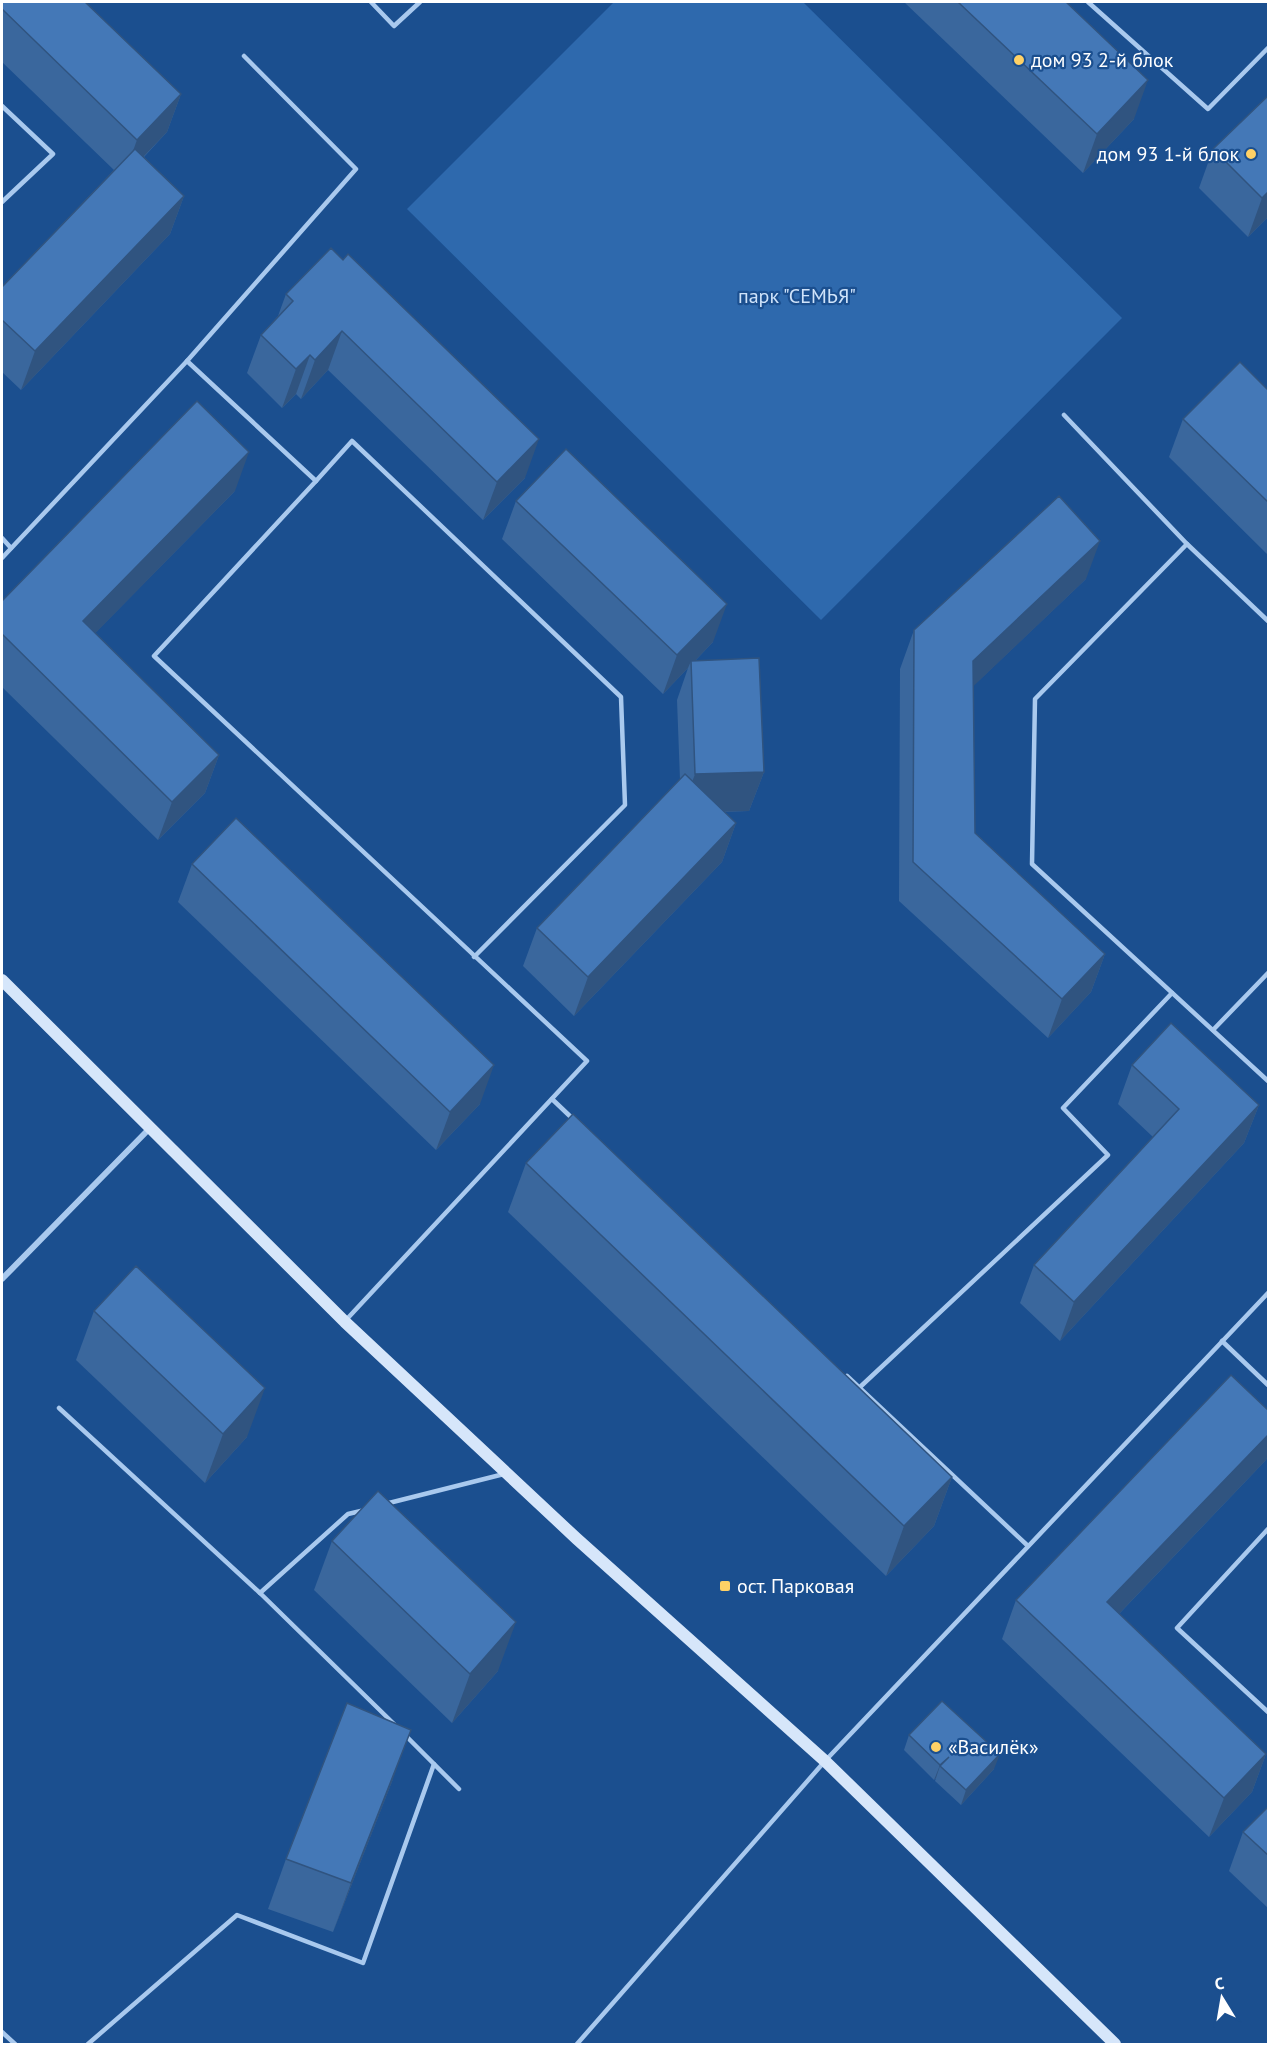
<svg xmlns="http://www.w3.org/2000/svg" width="1270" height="2046" font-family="'PT Sans',sans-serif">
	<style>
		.green { fill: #2e69ad }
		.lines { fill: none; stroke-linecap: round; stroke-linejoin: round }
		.service { stroke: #a9c9ee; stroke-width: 4.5 }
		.minor { stroke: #a9c9ee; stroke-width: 6 }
		.secondary { stroke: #d6e6fa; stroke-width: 12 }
		.wall { fill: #3a679d }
		.shaded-wall { fill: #305480 }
		.building { fill: #4478b7; stroke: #305480; stroke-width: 1.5 }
		.poi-dot { fill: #ffd166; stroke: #1b4f8f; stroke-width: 2 }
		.labels { text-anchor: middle; stroke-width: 4.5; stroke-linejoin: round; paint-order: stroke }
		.poi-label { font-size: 20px; fill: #fff; stroke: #1b4f8f; text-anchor: start }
		.park-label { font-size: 20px; fill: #cfe3fa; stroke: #1b4f8f }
	</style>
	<rect width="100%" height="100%" fill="#1b4f8f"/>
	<path class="green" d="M 614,2 L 803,2 L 1122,318 L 821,620 L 407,209 Z"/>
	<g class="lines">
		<g class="service">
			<path d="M 371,2 L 394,26 L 420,2"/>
			<path d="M 1088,2 L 1208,109 L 1268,48"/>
			<path d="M 2,106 L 53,154 L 2,202"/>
			<path d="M 187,361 L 356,169 L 244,56"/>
			<path d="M 1064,415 L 1187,544"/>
			<path d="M 316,481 L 352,441 L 621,697 L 625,805 L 474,957"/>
			<path d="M 2,538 L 11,548"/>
			<path d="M 2,558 L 187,361 L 316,481 L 154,656 L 587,1061 L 346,1320"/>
			<path d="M 1268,621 L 1187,544 L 1035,699 L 1032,864 L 1268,1081"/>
			<path d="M 1213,1030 L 1268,973"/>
			<path d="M 552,1099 L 574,1120"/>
			<path d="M 1222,1341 L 1268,1385"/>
			<path d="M 847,1376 L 1028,1546"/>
			<path d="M 859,1388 L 1108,1155 L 1063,1108 L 1172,993"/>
			<path d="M 59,1408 L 260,1593"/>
			<path d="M 385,1504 L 504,1474"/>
			<path d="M 365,1510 L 348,1514 L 260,1593 L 395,1725"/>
			<path d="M 1268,1529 L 1177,1628 L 1268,1712"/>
			<path d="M 405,1735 L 459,1789"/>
			<path d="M 2,2032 L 15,2044"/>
			<path d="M 88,2044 L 237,1915 L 363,1963 L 434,1764"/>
			<path d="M 577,2044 L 825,1761 L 1268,1293"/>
		</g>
		<path class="minor" d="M 2,1279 L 150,1128"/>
		<path class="secondary" d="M 2,980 L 345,1322 L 577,1539 L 825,1761 L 1115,2044"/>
	</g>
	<g class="wall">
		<path d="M 2,2 L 181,94 L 167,132 L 144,157 L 184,196 L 170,234 L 21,390 L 2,372 L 2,287 L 114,170 L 2,62 Z"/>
		<path d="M 904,2 L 1066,2 L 1134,119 L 1083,173 Z"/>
		<path d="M 1269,95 L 1269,216 L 1248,237 L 1199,188 L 1213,149 Z"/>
		<path d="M 331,248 L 525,478 L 483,520 L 328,370 L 301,399 L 296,394 L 282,408 L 247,373 L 261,335 L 278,316 L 286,294 Z"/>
		<path d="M 1269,391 L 1269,556 L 1169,457 L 1183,419 Z"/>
		<path d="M 235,491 L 95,633 L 219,755 L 205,793 L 158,840 L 2,687 L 2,601 Z"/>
		<path d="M 516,501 L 713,642 L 695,661 L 764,772 L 749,811 L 724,812 L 736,823 L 722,862 L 574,1016 L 523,966 L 537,928 L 680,780 L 677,700 L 688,668 L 663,694 L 502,539 Z"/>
		<path d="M 1086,579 L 973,686 L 975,833 L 1105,954 L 1091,992 L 1048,1038 L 899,901 L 900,669 L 914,630 Z"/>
		<path d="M 192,864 L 480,1104 L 436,1150 L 178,902 Z"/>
		<path d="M 1132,1065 L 1259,1105 L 1244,1143 L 1060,1341 L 1020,1303 L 1034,1265 L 1153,1137 L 1118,1104 Z"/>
		<path d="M 526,1163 L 952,1477 L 934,1526 L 886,1576 L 508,1212 Z"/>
		<path d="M 94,1311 L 247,1437 L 205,1483 L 76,1360 Z"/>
		<path d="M 1269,1411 L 1269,1453 L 1266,1460 L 1119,1614 L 1266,1754 L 1252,1792 L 1209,1837 L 1002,1639 L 1016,1600 Z"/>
		<path d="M 332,1541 L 498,1671 L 452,1723 L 314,1590 Z"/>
		<path d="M 909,1735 L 994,1769 L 961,1805 L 935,1781 L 936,1778 L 934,1780 L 904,1750 Z"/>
		<path d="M 393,1779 L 333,1932 L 268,1909 L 286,1859 Z"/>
		<path d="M 1269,1806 L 1269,1909 L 1229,1871 L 1243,1832 Z"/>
	</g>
	<g class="shaded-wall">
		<path d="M 1148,80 L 1134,119 L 1083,173 L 1097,134 Z"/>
		<path d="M 181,94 L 167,132 L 123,178 L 137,140 Z"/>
		<path d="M 1269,191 L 1269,216 L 1248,237 L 1262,198 Z"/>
		<path d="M 184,196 L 170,234 L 21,390 L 35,351 Z"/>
		<path d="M 342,331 L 328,370 L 301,399 L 315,360 Z"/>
		<path d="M 310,355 L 296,394 L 282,408 L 296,369 Z"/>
		<path d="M 539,439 L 525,478 L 483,520 L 497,482 Z"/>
		<path d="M 249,452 L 235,491 L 69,660 L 83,621 Z"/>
		<path d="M 1100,541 L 1086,579 L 959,700 L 973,661 Z"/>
		<path d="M 727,604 L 713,642 L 691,665 L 691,661 L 688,668 L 663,694 L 677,655 Z"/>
		<path d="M 219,755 L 205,793 L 158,840 L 172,802 Z"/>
		<path d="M 764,772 L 749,811 L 681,813 L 695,774 Z"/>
		<path d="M 736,823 L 722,862 L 574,1016 L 588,977 Z"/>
		<path d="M 1105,954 L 1091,992 L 1048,1038 L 1062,999 Z"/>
		<path d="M 494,1065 L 480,1104 L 436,1150 L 450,1112 Z"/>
		<path d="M 1259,1105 L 1244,1143 L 1060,1341 L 1074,1302 Z"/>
		<path d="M 265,1388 L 247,1437 L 205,1483 L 223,1434 Z"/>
		<path d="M 1269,1434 L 1269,1453 L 1266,1460 L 1093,1641 L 1107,1602 Z"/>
		<path d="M 952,1477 L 934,1526 L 886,1576 L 904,1526 Z"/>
		<path d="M 516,1622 L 498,1671 L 452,1723 L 470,1674 Z"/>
		<path d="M 411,1730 L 393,1779 L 333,1932 L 351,1883 Z"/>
		<path d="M 1000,1754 L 994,1769 L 961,1805 L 966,1790 Z"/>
		<path d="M 1266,1754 L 1252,1792 L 1209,1837 L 1224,1798 Z"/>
		<path d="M 949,1757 L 940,1766 L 936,1778 L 934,1780 L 940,1765 Z"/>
	</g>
	<g class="building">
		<path d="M 2,2 L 85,2 L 181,94 L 137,140 L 2,9 Z"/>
		<path d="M 958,2 L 1066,2 L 1148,80 L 1097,134 Z"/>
		<path d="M 1269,95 L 1269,191 L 1262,198 L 1213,149 Z"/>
		<path d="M 135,149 L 184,196 L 35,351 L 2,320 L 2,287 Z"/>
		<path d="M 331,248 L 343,260 L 348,254 L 539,439 L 497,482 L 342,331 L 315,360 L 310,355 L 296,369 L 261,335 L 293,301 L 286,294 Z"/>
		<path d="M 1240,362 L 1269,391 L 1269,503 L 1183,419 Z"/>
		<path d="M 197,401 L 249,452 L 83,621 L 219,755 L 172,802 L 2,634 L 2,601 Z"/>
		<path d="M 566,449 L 727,604 L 677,655 L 516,501 Z"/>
		<path d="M 1059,496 L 1100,541 L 973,661 L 975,833 L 1105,954 L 1062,999 L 913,862 L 914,630 Z"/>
		<path d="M 759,658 L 764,772 L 695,774 L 691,661 Z"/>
		<path d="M 685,774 L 736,823 L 588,977 L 537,928 Z"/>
		<path d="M 236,818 L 494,1065 L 450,1112 L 192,864 Z"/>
		<path d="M 1171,1023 L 1259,1105 L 1074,1302 L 1034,1265 L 1179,1109 L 1132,1065 Z"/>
		<path d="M 573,1114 L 952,1477 L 904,1526 L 526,1163 Z"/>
		<path d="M 136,1266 L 265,1388 L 223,1434 L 94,1311 Z"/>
		<path d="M 1231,1375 L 1269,1411 L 1269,1434 L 1107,1602 L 1266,1754 L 1224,1798 L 1016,1600 Z"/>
		<path d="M 378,1491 L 516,1622 L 470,1674 L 332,1541 Z"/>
		<path d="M 942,1701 L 1000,1754 L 966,1790 L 940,1766 L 949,1757 L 940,1765 L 909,1735 Z"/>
		<path d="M 347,1703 L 411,1730 L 351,1883 L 286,1859 Z"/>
		<path d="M 1269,1806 L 1269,1856 L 1243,1832 Z"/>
	</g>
	<g class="poi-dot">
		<circle cx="1019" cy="60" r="6"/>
		<circle cx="1251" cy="154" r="6"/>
		<rect x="719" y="1580" width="12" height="12" rx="3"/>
		<circle cx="936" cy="1747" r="6"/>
	</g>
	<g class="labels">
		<g class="poi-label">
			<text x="1031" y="67">дом 93 2-й блок</text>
			<text x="1239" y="161" text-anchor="end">дом 93 1-й блок</text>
			<text x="737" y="1593">ост. Парковая</text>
			<text x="948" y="1754">«Василёк»</text>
		</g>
		<g class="park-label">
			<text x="797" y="303">парк "СЕМЬЯ"</text>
		</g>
	</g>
	<rect width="1270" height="2046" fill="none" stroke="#ffffff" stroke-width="6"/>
	<g transform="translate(1222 1998) rotate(349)" stroke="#1b4f8f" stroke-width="4.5" paint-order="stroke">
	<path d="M0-4.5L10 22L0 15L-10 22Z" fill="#ffffff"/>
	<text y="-9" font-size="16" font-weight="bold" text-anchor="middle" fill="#ffffff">С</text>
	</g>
</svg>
